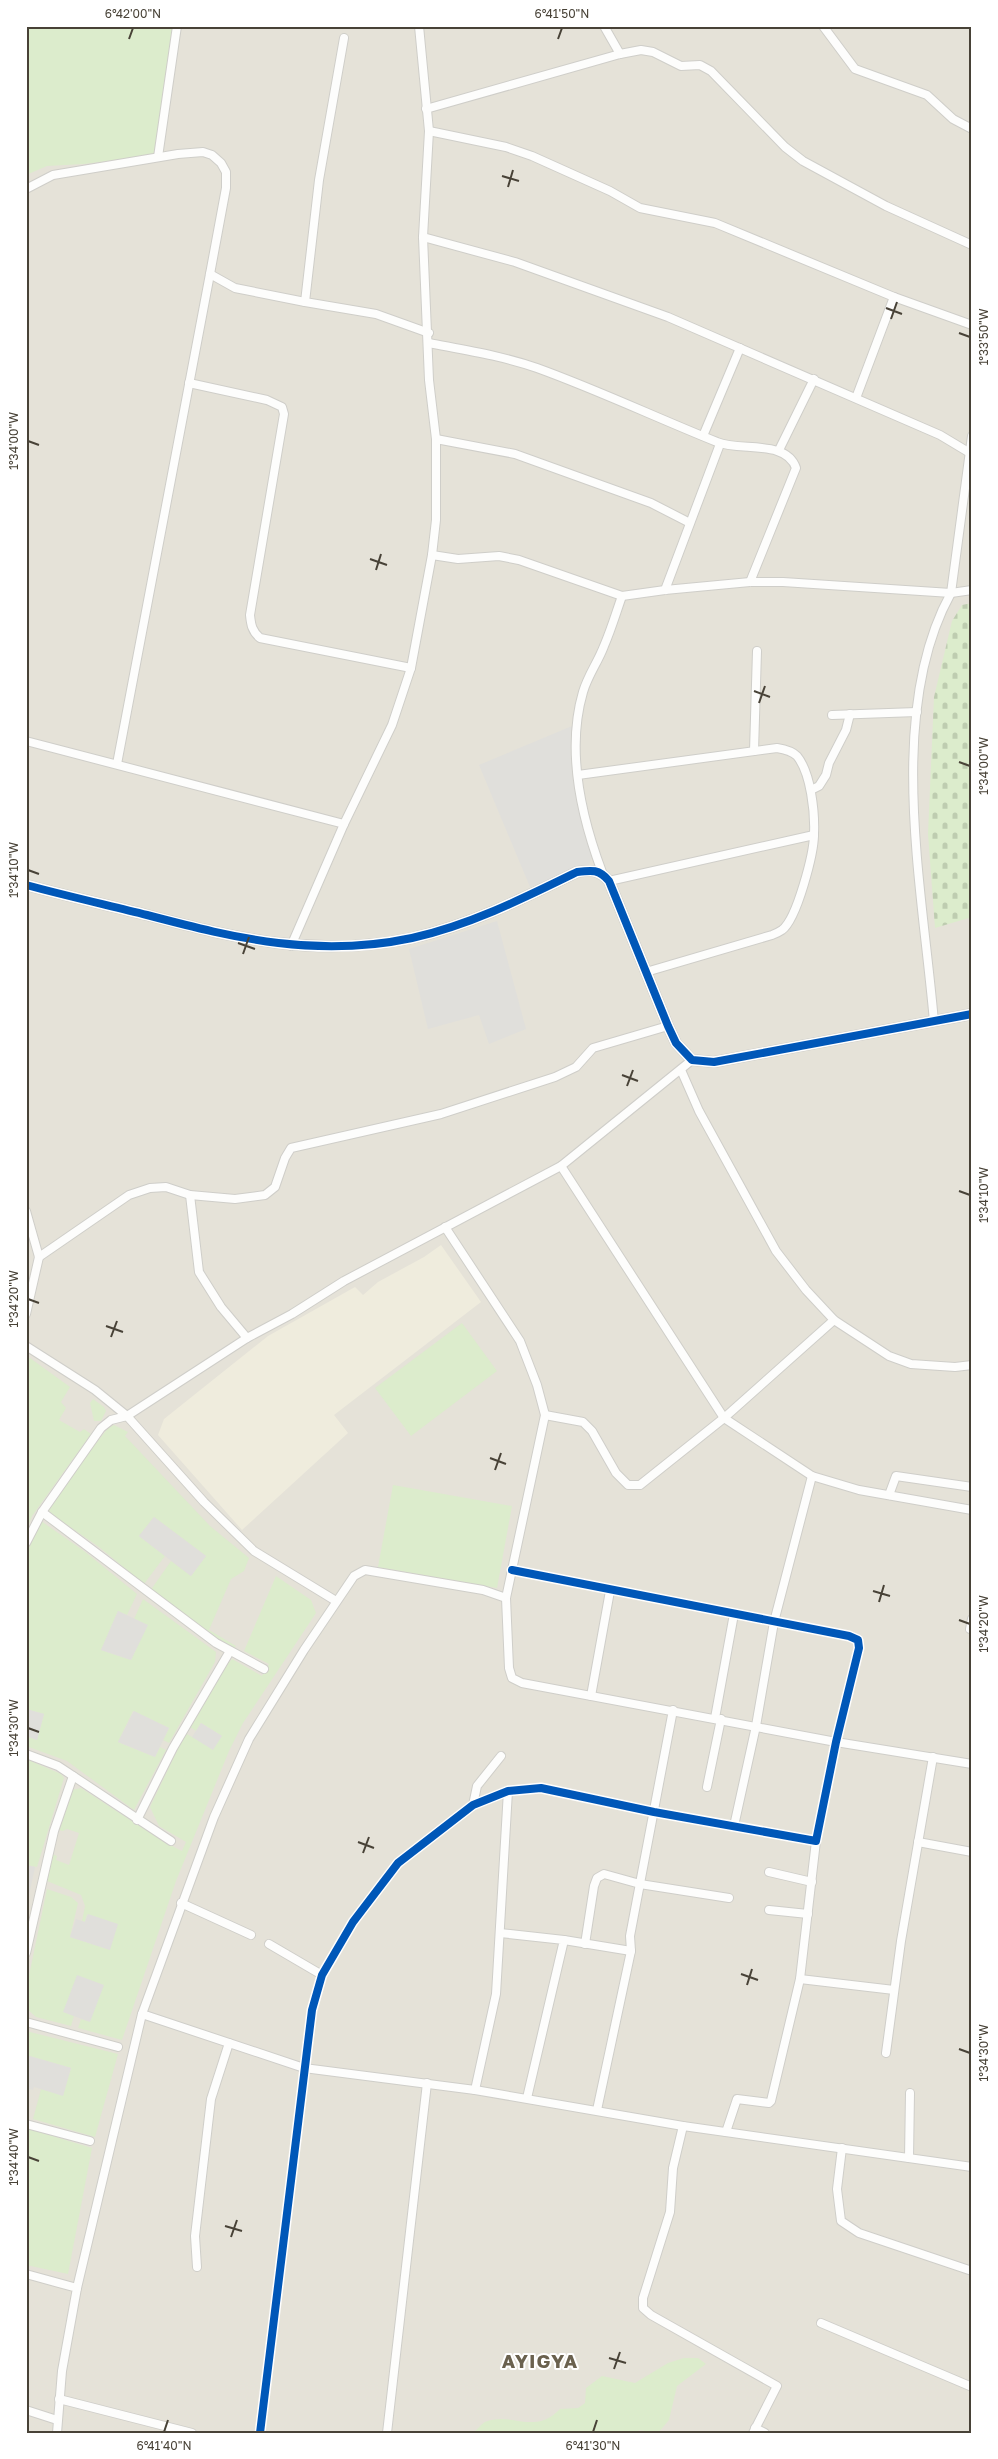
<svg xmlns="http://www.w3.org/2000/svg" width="998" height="2459" font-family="'Golos Text',sans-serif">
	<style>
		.residential { fill: #e5e2d8 }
		.education { fill: #efecdd }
		.grass { fill: #dceccc }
		.cemetery { fill: url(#cemetery-stones) }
		.parking { fill: #e0dfdb }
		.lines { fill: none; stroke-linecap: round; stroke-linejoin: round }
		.minor-casing { stroke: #cfcec9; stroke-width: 10 }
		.tertiary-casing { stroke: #cfcec9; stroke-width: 12 }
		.minor { stroke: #fdfdfc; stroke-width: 8 }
		.tertiary { stroke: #fdfdfc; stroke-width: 10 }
		.cycleway-casing { stroke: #fff; stroke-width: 11 }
		.cycleway { stroke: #0057b8; stroke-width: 8 }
		.ticks { fill: none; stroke: #484237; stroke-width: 2 }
		.labels { text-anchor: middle; stroke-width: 4; stroke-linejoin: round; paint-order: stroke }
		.district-label { font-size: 19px; font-weight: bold; letter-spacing: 1px; fill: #6a614e; stroke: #fff }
		.neatline { fill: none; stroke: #484237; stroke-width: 2 }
		.ticks-label { font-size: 12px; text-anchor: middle; fill: #484237 }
	</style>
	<defs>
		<pattern id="cemetery-stones" width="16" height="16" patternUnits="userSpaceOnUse" patternTransform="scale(1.25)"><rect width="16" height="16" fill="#dceccc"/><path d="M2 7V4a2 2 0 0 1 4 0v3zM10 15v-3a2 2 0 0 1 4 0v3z" fill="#beccb0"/></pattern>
	</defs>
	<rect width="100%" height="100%" fill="#f1f0eb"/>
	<rect class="residential" x="26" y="26" width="946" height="2407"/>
	<path class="education" d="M 441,1245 L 481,1302 L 334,1415 L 348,1433 L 242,1530 L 158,1435 L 164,1419 L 268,1336 L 355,1287 L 363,1295 L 378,1282 L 424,1257 Z"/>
	<g class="grass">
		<path d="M 26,26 L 175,26 L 158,157 L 139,157 L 84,164 L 47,166 L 26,175 Z"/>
		<path d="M 462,1323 L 497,1371 L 411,1436 L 375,1388 Z"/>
		<path d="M 26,1358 L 30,1358 L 70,1387 L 61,1402 L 66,1408 L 59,1420 L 80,1432 L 84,1429 L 91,1434 L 32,1516 L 26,1532 Z"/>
		<path d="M 93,1399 L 104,1407 L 106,1411 L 101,1421 L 94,1421 L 90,1403 Z"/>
		<path d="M 114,1425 L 128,1432 L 125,1436 L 210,1526 L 249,1558 L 244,1571 L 231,1579 L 209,1630 L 236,1646 L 234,1648 L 207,1632 L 150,1591 L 171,1561 L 191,1576 L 206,1556 L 154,1517 L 139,1536 L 165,1556 L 144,1584 L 99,1547 L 50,1513 L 49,1508 L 72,1474 L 108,1428 Z"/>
		<path d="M 393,1485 L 512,1506 L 497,1588 L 378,1567 Z"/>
		<path d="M 41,1521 L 84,1551 L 137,1594 L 127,1615 L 118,1611 L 101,1650 L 131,1660 L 147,1625 L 134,1619 L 143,1599 L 216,1652 L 215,1662 L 169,1743 L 163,1740 L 169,1728 L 133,1711 L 118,1742 L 155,1757 L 160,1747 L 166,1750 L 134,1810 L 67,1761 L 26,1746 L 28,1737 L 37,1740 L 44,1714 L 26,1709 L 26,1555 Z"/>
		<path d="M 276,1576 L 311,1600 L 316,1613 L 243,1723 L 229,1751 L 176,1881 L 122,2040 L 78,2028 L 81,2019 L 90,2022 L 63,2011 L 74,2016 L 71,2026 L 36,2017 L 26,2008 L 26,1990 L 47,1889 L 71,1897 L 78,1903 L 70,1937 L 110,1950 L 87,1914 L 85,1922 L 82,1921 L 85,1906 L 81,1895 L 47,1881 L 52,1854 L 57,1856 L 56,1860 L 69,1865 L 79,1833 L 67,1829 L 63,1831 L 59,1830 L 72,1790 L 81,1788 L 164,1842 L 182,1851 L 186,1842 L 159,1826 L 150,1807 L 184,1736 L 187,1734 L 192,1737 L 222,1736 L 201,1723 L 196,1731 L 190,1727 L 227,1664 L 232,1659 L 262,1676 L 269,1664 L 244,1651 Z"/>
		<path d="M 26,1759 L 61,1774 L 64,1778 L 37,1867 L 26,1865 Z"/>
		<path d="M 26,2031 L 118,2054 L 95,2137 L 33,2119 L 41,2089 L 63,2095 L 71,2068 L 26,2055 Z"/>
		<path d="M 26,2128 L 92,2148 L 68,2274 L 26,2265 Z"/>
		<path d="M 684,2358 L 698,2358 L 706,2364 L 677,2386 L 669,2420 L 658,2433 L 639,2430 L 638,2433 L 473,2433 C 477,2430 481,2424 485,2422 C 513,2411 534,2436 560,2409 L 578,2408 L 585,2403 L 586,2388 L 602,2376 L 635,2383 L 668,2363 Z"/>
	</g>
	<path class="cemetery" d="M 972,603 L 972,917 L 935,928 L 928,834 L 934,697 L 952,621 L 962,605 Z"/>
	<g class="parking">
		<path d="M 572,726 L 575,774 L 594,851 L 589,865 L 530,887 L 479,765 Z"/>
		<path d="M 497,921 L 526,1029 L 489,1044 L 479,1015 L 428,1029 L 409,949 Z"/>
		<path d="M 154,1517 L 206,1556 L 191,1576 L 139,1536 Z"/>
		<path d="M 118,1611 L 148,1625 L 131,1660 L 101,1650 Z"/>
		<path d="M 26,1709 L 44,1714 L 37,1740 L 26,1736 Z"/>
		<path d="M 134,1711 L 169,1728 L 155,1757 L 118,1742 Z"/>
		<path d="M 201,1723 L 222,1736 L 213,1750 L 192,1737 Z"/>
		<path d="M 26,1865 L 35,1867 L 26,1909 Z"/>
		<path d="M 88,1914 L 118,1924 L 110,1950 L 70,1937 L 76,1919 L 85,1922 Z"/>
		<path d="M 77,1975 L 104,1985 L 90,2022 L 63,2012 Z"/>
		<path d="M 26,2055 L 71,2068 L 63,2096 L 34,2087 L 33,2090 L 26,2088 Z"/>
	</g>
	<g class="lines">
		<defs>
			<g id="minor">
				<path d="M 604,26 L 620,54"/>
				<path d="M 823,26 L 855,69 L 927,95 L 953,119 L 972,129"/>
				<path d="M 344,38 L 319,180 L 305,302 L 376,314 L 429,333"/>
				<path d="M 426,109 L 620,54 L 641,50 L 653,52 L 681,66 L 700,65 L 711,71 L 785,147 L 803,161 L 886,206 L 972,245"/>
				<path d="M 429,131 L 506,147 L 532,156 L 610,191 L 640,208 L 715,223 L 894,297 L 972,325"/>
				<path d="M 158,157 L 177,26"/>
				<path d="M 26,189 L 53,175 L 178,154 L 203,152 L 212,155 L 221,163 L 226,172 L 226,188 L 210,274 L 117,764"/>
				<path d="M 423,237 L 515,262 L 668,317 L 940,435 L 970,453"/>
				<path d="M 210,274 L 235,288 L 305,302"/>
				<path d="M 429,343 C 465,350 503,356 537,368 C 598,390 657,418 717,442 C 740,452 786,439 796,468 L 750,582"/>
				<path d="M 189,383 L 267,400 L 282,407 L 284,414 L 250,615 C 251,625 252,631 260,638 L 411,668"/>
				<path d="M 856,398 L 894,297"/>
				<path d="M 703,436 L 740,348"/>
				<path d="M 436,439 L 515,454 L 651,503 L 690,523"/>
				<path d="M 779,450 L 814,379"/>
				<path d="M 432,555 L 458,559 L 499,556 L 519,560 L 622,596 L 665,590 L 750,582 L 783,582 L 951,593 L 972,590"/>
				<path d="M 665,590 L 720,444"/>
				<path d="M 832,715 L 917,712"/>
				<path d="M 26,741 L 344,824"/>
				<path d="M 754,751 L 757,651"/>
				<path d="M 578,775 L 777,748 C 783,749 792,751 797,756 C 811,773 815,813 814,834 C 814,853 797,919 782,930 C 779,932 775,934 772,935 L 646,972"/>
				<path d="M 811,790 L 819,786 L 826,775 L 829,763 L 846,730 L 850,714"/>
				<path d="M 602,872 C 581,816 566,750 583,692 C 588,675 598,662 604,646 C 611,630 616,613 622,596"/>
				<path d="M 609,881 L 814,835"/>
				<path d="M 291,946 L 344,824 L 392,725 L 411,668 L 432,555 L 436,520 L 436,439 L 429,380 L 423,237 L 429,131 L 419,26"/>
				<path d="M 934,1022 C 923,891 885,712 951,593 L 972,436"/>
				<path d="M 681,1070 L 699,1111 L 776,1251 L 806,1290 L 834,1320 L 889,1356 L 911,1364 L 955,1367 L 972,1365"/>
				<path d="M 561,1166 L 724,1418 L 812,1476 L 859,1490 L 972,1510"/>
				<path d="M 190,1195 L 199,1272 L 221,1307 L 247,1338"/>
				<path d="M 26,1211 L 39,1257 L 26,1314"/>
				<path d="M 445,1227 L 520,1341 L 537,1385 L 545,1415 L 506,1598 L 509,1668 L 512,1678 L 522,1683 L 836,1742 L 972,1764"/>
				<path d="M 39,1257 L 129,1195 L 150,1188 L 166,1187 L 190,1195 L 235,1199 L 265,1195 L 275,1187 L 285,1158 L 291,1148 L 441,1114 L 555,1077 L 576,1067 L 593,1048 L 668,1026"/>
				<path d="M 26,1346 L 95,1390 L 127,1416 L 204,1502 L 254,1551 L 336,1601"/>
				<path d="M 545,1415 L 583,1422 L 592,1431 L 616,1473 L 628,1485 L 640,1485 L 724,1418 L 834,1320"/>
				<path d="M 889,1495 L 896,1476 L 972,1487"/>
				<path d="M 42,1512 L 216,1643 L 264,1669"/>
				<path d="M 26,1543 L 42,1512 L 101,1428 L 111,1420 L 127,1416 L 247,1338 L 292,1314 L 344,1281 L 561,1166 L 692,1060"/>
				<path d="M 970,1629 L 972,1619"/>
				<path d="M 591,1696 L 610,1591"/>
				<path d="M 715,1718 L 734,1614"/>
				<path d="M 26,1754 L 58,1766 L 171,1841"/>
				<path d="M 707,1787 L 721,1719"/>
				<path d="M 473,1805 L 477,1786 L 501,1756"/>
				<path d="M 137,1820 L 173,1748 L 230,1651"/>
				<path d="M 734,1826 L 756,1726 L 774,1622 L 812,1476"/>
				<path d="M 918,1842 L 972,1852"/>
				<path d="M 769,1872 L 812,1882"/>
				<path d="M 181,1903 L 251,1935"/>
				<path d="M 769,1910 L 808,1914"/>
				<path d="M 500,1933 L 564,1940 L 527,2098"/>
				<path d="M 564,1940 L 631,1951"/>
				<path d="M 269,1944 L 322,1975"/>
				<path d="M 585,1944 L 594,1886 L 597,1878 L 604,1874 L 640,1884 L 729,1898"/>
				<path d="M 26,1953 L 54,1831 L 73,1776"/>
				<path d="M 800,1979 L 894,1990"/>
				<path d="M 142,2014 L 304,2068 L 475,2090 L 683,2126 L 972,2167"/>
				<path d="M 26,2022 L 118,2047"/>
				<path d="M 886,2053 L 901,1941 L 933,1757"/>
				<path d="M 475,2090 L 496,1994 L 508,1791"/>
				<path d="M 597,2110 L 631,1951 L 630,1936 L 673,1710"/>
				<path d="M 26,2124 L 90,2141"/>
				<path d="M 683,2126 L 673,2168 L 670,2212 L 643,2298 L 643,2308 L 651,2315 L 777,2386 L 753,2433"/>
				<path d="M 726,2132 L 737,2099 L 769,2103 L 771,2101 L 800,1979 L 816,1841"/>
				<path d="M 842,2148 L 837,2189 L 841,2221 L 859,2233 L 972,2271"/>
				<path d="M 909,2158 L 910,2093"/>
				<path d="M 197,2267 L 195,2236 L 211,2099 L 229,2043"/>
				<path d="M 26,2274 L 77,2288 L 62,2371 L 57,2433"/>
				<path d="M 77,2288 L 142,2014 L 214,1817 L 249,1739 L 304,1650 L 354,1576 L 365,1570 L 483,1590 L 506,1598"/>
				<path d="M 821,2323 L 972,2387"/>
				<path d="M 59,2399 L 192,2433"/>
				<path d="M 26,2410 L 57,2420"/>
				<path d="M 755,2428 L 765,2433"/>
				<path d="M 260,2433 L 312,2010 L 322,1975 L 353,1922 L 398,1863 L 473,1805 L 508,1791 L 541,1788 L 654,1812 L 816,1841 L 836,1742 L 859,1648 L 858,1640 L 849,1636 L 512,1570"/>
				<path d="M 387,2433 L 427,2083"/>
			</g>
			<path id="tertiary" d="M 26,885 C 67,896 107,905 147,915 C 238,939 318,958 412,938 C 470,925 524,898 577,872 C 592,870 599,869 609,881 L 668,1026 L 676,1043 L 692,1060 L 714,1062 L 972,1014"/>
		</defs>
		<use href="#minor" class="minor-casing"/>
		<use href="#tertiary" class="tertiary-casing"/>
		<use href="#minor" class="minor"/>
		<use href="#tertiary" class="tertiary"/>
		<defs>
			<g id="cycleway">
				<path d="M 26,885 C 67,896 107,905 147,915 C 238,939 318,958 412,938 C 470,925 524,898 577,872 C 592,870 599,869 609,881 L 668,1026 L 676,1043 L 692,1060 L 714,1062 L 972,1014"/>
				<path d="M 260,2433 L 312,2010 L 322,1975 L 353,1922 L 398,1863 L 473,1805 L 508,1791 L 541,1788 L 654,1812 L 816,1841 L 836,1742 L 859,1648 L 858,1640 L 849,1636 L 512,1570"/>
			</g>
		</defs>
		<use href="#cycleway" class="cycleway-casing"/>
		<use href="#cycleway" class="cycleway"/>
	</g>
	<path class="ticks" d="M 129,39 L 133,28M 558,39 L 562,28M 502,176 L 519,181M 508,187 L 513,170M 886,308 L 902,314M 891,319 L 897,302M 959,333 L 970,337M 28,441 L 39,445M 370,559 L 387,565M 376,570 L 381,554M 754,691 L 770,697M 759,703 L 765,686M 959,762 L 970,766M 28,870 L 39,874M 238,943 L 255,949M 243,954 L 249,937M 622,1075 L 638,1081M 627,1086 L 633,1070M 959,1191 L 970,1195M 28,1299 L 39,1303M 106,1326 L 123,1332M 111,1337 L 117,1321M 490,1458 L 506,1464M 495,1470 L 501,1453M 873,1591 L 890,1596M 879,1602 L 884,1585M 959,1620 L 970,1624M 28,1728 L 39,1732M 358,1842 L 374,1848M 363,1853 L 369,1837M 741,1974 L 758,1980M 747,1985 L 752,1969M 959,2049 L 970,2053M 28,2157 L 39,2161M 225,2226 L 242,2231M 231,2237 L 237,2220M 609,2358 L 626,2363M 614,2369 L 620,2352M 164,2432 L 168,2420M 593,2432 L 597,2420"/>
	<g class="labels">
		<g class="district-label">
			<text x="540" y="2368">AYIGYA</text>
		</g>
	</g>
	<rect width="998" height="2459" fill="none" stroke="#ffffff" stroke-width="55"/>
	<rect x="28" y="28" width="942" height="2404" class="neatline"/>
	<g class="ticks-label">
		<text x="133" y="18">6°42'00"N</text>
		<text x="562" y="18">6°41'50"N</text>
		<text transform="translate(984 337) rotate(-90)" y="4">1°33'50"W</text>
		<text transform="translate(14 441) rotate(-90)" y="4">1°34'00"W</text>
		<text transform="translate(984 766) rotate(-90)" y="4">1°34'00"W</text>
		<text transform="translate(14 870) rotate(-90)" y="4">1°34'10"W</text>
		<text transform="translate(984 1195) rotate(-90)" y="4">1°34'10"W</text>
		<text transform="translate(14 1299) rotate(-90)" y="4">1°34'20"W</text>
		<text transform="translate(984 1624) rotate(-90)" y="4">1°34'20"W</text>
		<text transform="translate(14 1728) rotate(-90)" y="4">1°34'30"W</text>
		<text transform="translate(984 2053) rotate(-90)" y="4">1°34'30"W</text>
		<text transform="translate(14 2157) rotate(-90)" y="4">1°34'40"W</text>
		<text x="164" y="2450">6°41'40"N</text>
		<text x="593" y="2450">6°41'30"N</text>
	</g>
</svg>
